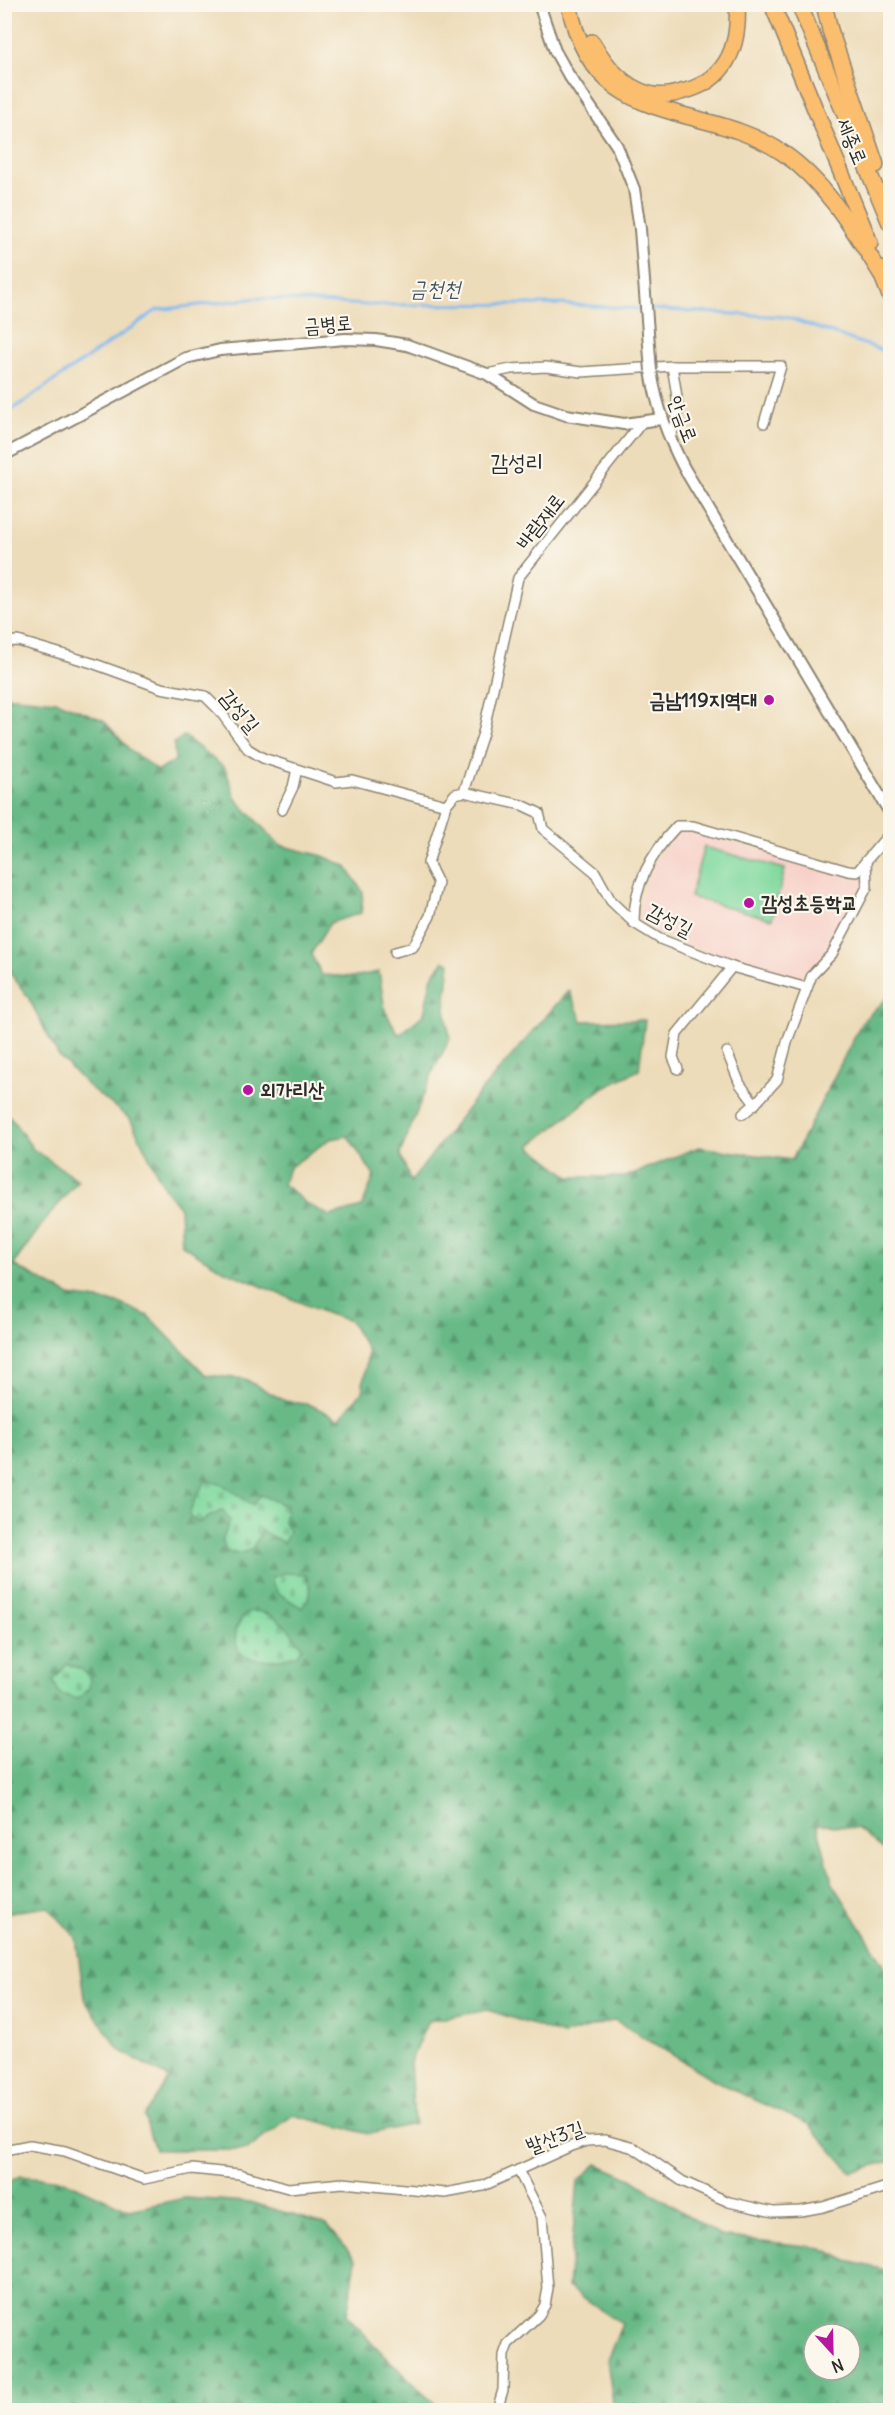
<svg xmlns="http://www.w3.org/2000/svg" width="895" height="2415" font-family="Delius,'Poor Story',sans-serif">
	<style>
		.built { fill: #f7d1c9 }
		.grass { fill: #80d99f; stroke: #568265; stroke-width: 1.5 }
		.forest { fill: url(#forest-firs); stroke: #4a7258; stroke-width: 1.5; fill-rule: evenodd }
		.cemetery { fill: url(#cemetery-stones); stroke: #568265; stroke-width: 1.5 }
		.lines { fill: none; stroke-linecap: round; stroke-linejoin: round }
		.stream { stroke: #7db9ef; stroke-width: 3 }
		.minor-casing { stroke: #8c8472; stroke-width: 12 }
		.tertiary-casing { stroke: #8c8472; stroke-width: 14 }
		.trunk-casing { stroke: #8c8472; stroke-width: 18 }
		.minor { stroke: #fff; stroke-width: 9 }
		.tertiary { stroke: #fff; stroke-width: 10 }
		.trunk { stroke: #fbbd6e; stroke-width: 15 }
		.tertiary-bridge-casing { stroke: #8c8472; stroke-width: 14; stroke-linecap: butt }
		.tertiary-bridge { stroke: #fff; stroke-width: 10 }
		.poi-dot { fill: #b5179e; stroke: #fbf7ec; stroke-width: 2 }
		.labels { text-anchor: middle; stroke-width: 4.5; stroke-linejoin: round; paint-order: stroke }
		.street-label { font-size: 20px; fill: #2b2b2b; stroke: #fbf7ec }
		.poi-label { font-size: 20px; font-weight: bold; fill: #2b2b2b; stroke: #fbf7ec; text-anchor: start }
		.water-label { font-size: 21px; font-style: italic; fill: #445666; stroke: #fbf7ec }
		.quarter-label { font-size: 22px; fill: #2b2b2b; stroke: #fbf7ec }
	</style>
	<defs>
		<pattern id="forest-firs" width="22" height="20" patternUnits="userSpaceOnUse" patternTransform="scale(1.5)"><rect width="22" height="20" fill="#68b986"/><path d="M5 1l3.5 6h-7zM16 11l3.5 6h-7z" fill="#56976e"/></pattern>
		<pattern id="cemetery-stones" width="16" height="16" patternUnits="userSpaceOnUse" patternTransform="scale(1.5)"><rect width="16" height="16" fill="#80d99f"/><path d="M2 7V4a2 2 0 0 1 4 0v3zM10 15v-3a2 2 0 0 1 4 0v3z" fill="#6fba89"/></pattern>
	</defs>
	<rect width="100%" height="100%" fill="#fbf7ec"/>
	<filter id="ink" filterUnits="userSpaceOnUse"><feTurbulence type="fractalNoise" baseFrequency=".0167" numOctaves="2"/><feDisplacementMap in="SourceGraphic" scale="12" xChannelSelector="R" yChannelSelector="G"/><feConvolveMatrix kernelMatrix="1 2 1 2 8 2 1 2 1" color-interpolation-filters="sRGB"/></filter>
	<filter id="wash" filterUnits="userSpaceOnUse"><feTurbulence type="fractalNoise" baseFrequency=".008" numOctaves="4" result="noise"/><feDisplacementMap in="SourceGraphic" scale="24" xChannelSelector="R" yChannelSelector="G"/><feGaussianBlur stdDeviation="1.35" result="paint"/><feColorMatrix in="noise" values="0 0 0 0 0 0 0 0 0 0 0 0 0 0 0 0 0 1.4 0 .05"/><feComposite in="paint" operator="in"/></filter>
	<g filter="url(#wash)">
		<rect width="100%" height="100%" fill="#eddcb9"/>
		<path class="built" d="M 683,830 L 845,872 L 854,881 L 862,874 L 866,879 L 831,950 L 801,977 L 735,963 L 655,933 L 637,921 L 646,884 L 654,863 L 666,845 L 677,832 Z"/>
		<path class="grass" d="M 704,847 L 785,869 L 772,919 L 690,897 Z"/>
		<g class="forest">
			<path d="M 5,696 L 56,701 L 103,720 L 131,751 L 158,771 L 175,761 L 174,743 L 184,736 L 225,768 L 236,799 L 279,845 L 323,856 L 346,866 L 363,892 L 361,913 L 330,923 L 311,954 L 322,975 L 353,977 L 379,972 L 385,1011 L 399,1035 L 424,1014 L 432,976 L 444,961 L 450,963 L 445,1008 L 450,1039 L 434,1069 L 400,1154 L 411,1182 L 475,1098 L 569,990 L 582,1021 L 645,1020 L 639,1070 L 604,1087 L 530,1146 L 570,1177 L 625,1177 L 699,1147 L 792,1160 L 862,1022 L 890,995 L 890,1855 L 857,1828 L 817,1824 L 832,1882 L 890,1974 L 890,2161 L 851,2172 L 809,2124 L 752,2099 L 709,2077 L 615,2020 L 563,2035 L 488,2010 L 428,2021 L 410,2062 L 414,2124 L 369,2134 L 293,2115 L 247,2150 L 155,2150 L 144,2116 L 169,2078 L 119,2050 L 84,1998 L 76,1937 L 48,1907 L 5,1913 L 4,1108 L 33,1149 L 78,1180 L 41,1226 L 13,1265 L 70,1296 L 119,1303 L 148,1316 L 206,1375 L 245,1379 L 285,1401 L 311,1405 L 339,1419 L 362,1392 L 368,1351 L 350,1321 L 328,1314 L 223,1270 L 182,1245 L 180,1208 L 165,1189 L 130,1119 L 88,1086 L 58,1055 L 28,997 L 5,966 ZM 348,1136 L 374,1176 L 362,1207 L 330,1216 L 307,1204 L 283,1184 L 289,1168 L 330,1139 Z"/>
			<path d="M 597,2164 L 631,2179 L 720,2236 L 822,2248 L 847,2261 L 890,2271 L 890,2405 L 883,2410 L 614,2410 L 607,2360 L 622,2324 L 568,2287 L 578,2181 ZM 814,2334 L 850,2334 L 850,2370 L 814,2370 Z"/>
			<path d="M 20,2176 L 64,2180 L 129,2210 L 185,2198 L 249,2202 L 327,2225 L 356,2260 L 347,2315 L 383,2354 L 441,2410 L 5,2410 L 5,2184 Z"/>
		</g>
		<g class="cemetery">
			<path d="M 206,1481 C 226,1482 235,1495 253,1505 L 261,1495 L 286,1506 L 284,1523 L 289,1531 L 284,1543 L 262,1531 L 251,1550 L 237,1554 L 227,1552 L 222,1541 L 230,1521 L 223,1510 L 197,1523 L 189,1515 L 195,1499 Z"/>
			<path d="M 284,1573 L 305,1574 C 313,1589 312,1595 302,1608 L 278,1593 L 271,1583 L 272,1577 Z"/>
			<path d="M 252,1611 C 275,1611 290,1629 302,1647 L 297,1655 C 283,1659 265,1662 250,1658 C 227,1653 234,1616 252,1611 Z"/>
			<path d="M 67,1664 L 81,1669 L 90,1677 L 89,1688 L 78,1699 L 60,1694 L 53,1681 Z"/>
		</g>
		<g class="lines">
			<g class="stream">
				<path d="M 649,309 L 786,317 L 890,353"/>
				<path d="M 4,412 L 16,407 L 157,310 L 258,298 L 367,305 L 559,304 L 642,309"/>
			</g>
		</g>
	</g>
	<g filter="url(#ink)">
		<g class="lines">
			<defs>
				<g id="minor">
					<path d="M 487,374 L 511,369 L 546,367 L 581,372 L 672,366"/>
					<path d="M 670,437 C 683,413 676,392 672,366 L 781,366 L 764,423"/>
					<path d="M 4,642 L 18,641 L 92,663 L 161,688 L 205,696 L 219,710 L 248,749 L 263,758 L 336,782 L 352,780 L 446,805 L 455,794 L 464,792 L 522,805 L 539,813 L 543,829 L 595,872 L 611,901 L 634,923 L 660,939 L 732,967 L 807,988"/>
					<path d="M 464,792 L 483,733 L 518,578 L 643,421"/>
					<path d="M 282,810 L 293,787 L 297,769"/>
					<path d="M 634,923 C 633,886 652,852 677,826 L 693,826 L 848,871 L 857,872 L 866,861"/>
					<path d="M 395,952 L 413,947 L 430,916 L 438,883 L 428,863 L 446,805"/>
					<path d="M 727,1052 L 740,1084 L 755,1104"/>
					<path d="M 678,1069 L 673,1057 L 677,1034 L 732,967"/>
					<path d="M 743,1114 L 755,1104 L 777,1080 L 788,1039 L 812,975 L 832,954 L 867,887 L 866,861 L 890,833"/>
					<path d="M 4,2150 L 30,2145 L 65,2151 L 144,2179 L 192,2169 L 239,2174 L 288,2188 L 343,2183 L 445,2193 L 483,2186 L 569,2147 L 587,2141 L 605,2140 L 634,2148 L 682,2181 L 704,2191 L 729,2202 L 773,2212 L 801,2211 L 823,2207 L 890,2186"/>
					<path d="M 497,2410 L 503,2390 L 504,2355 L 508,2344 L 539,2315 L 545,2305 L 548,2288 L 542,2217 L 518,2170"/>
				</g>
				<g id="tertiary">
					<path d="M 539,4 L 555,51 L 568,74 L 617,146 L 634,189 L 640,229"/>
					<path d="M 651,371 C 657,407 667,435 684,468 L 890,813"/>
					<path d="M 4,455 L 186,358 L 220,350 L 345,339 L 376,340 L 407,345 L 487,374 L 534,404 L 566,415 L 624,424 L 661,419"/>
				</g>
				<g id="trunk">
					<path d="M 569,4 C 593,133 701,98 783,153 C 826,182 856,234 883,277"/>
					<path d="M 772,4 L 870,243"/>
					<path d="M 799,4 L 890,223"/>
					<path d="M 824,4 L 830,30 L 876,165"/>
					<path d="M 592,42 C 605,64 622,87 649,94 C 659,97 671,95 681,92 C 726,82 740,47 737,4"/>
					<path d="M 879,268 L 890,296"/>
				</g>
			</defs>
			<use href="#minor" class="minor-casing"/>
			<use href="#tertiary" class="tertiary-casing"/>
			<use href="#trunk" class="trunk-casing"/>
			<use href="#minor" class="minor"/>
			<use href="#tertiary" class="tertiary"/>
			<use href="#trunk" class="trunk"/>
			<defs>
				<path id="tertiary-bridge" d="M 640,229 L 651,371"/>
			</defs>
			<use href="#tertiary-bridge" class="tertiary-bridge-casing"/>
			<use href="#tertiary-bridge" class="tertiary-bridge"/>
		</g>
	</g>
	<g class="poi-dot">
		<circle cx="769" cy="700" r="6"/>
		<circle cx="749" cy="903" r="6"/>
		<circle cx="248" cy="1090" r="6"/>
	</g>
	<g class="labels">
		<g class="street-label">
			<text transform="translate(852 141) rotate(67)" y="7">세종로</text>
			<text transform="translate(328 324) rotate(-4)" y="7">금병로</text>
			<text transform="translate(683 419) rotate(69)" y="7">안금로</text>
			<text transform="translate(540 521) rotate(-52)" y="7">바람재로</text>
			<text transform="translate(240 711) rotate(50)" y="7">감성길</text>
			<text transform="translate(670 920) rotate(27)" y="7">감성길</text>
			<text transform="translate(555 2137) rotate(-20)" y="7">발산3길</text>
		</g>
		<g class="poi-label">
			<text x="757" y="707" text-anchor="end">금남119지역대</text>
			<text x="761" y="910">감성초등학교</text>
			<text x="260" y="1097">외가리산</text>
		</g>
		<g class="water-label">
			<text x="435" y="296">금천천</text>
		</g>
		<g class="quarter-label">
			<text x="517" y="470">감성리</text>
		</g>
	</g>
	<rect width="895" height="2415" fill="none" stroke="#fbf7ec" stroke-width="24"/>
	<g transform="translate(832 2352) rotate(158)"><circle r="28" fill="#fbf7ec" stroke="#a8a59f" stroke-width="1.5"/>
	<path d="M0-4.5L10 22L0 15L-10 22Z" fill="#b5179e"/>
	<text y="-9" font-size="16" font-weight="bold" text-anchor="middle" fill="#2b2b2b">N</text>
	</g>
</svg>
